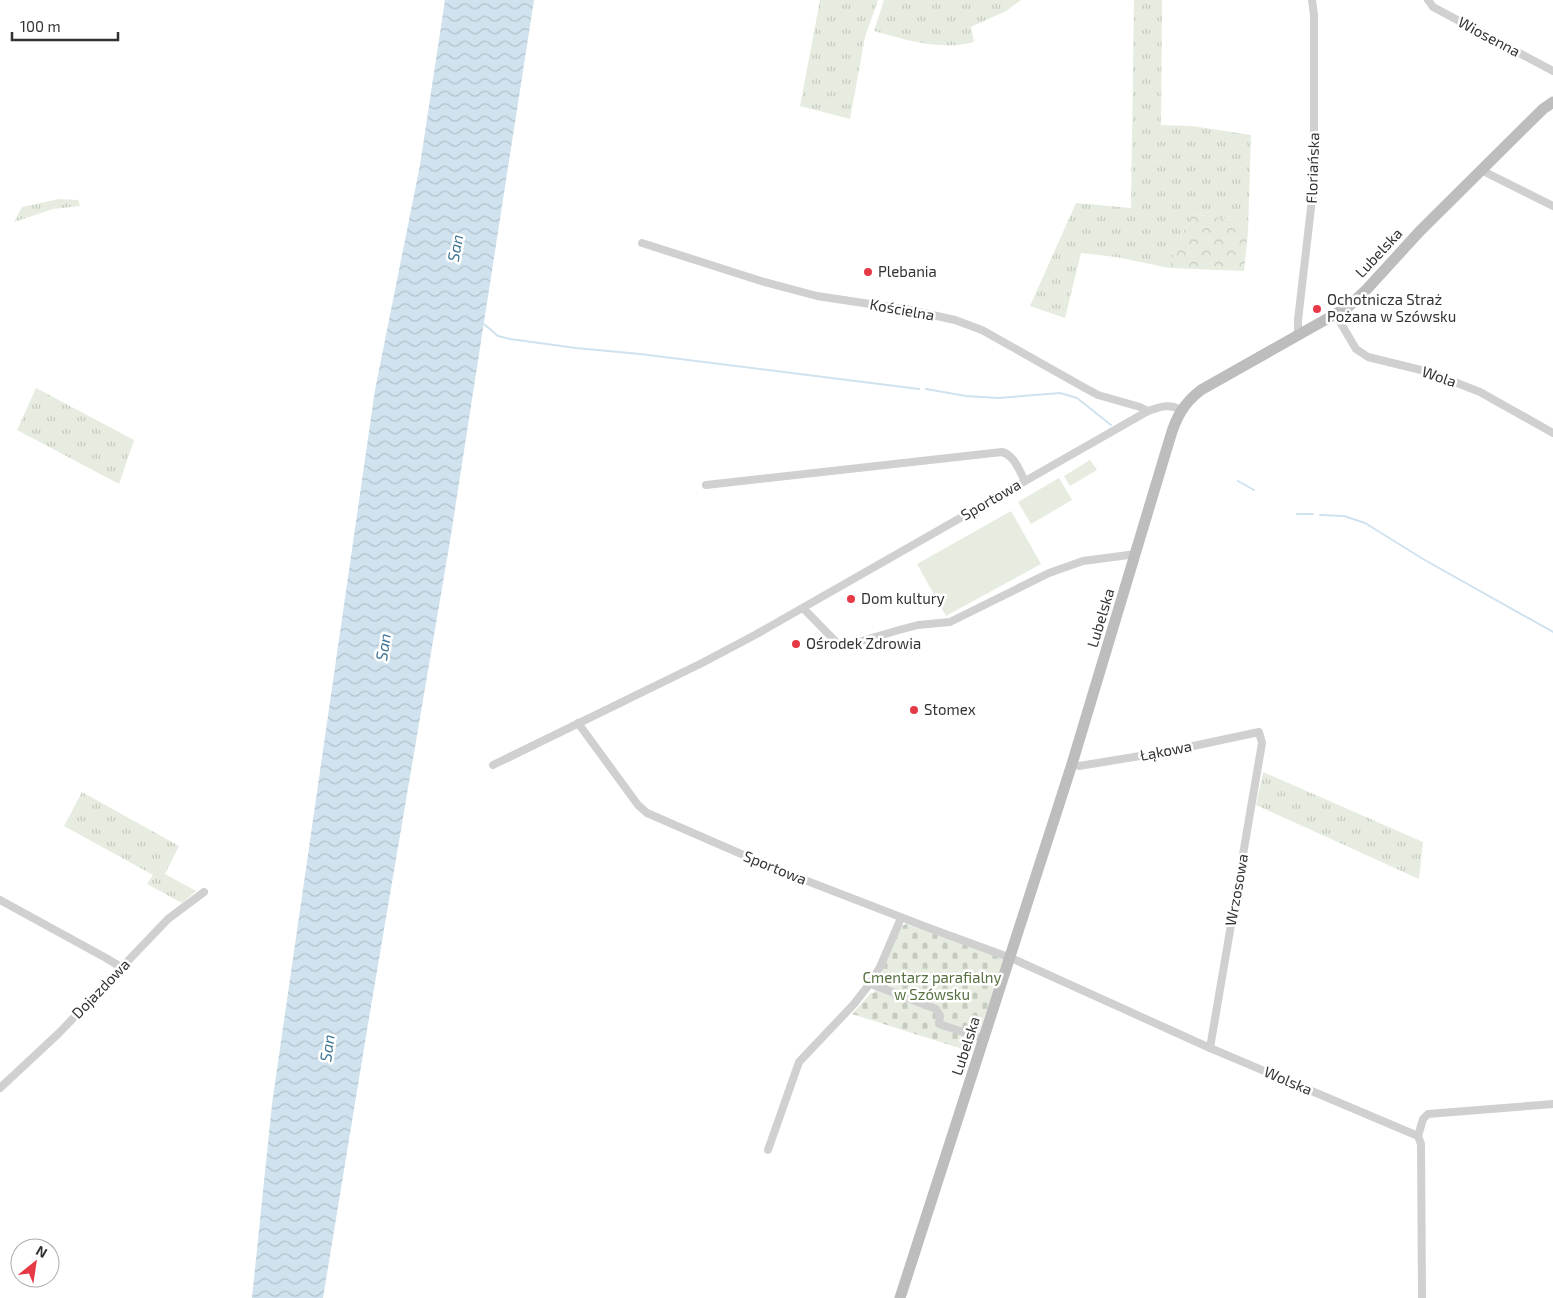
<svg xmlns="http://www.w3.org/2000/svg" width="1553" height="1298" font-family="'Exo 2',sans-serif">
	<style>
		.grass { fill: url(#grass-tufts) }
		.forest { fill: url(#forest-crowns) }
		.cemetery { fill: url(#cemetery-stones) }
		.pitch { fill: #e6ecdf }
		.water { fill: url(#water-waves) }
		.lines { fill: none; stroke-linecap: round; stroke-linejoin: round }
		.stream { stroke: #cfe2ee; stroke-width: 2 }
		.street { stroke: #d0d0d0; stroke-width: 8 }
		.secondary { stroke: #bdbdbd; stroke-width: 11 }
		.poi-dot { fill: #e63946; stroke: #fff; stroke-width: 2 }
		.labels { text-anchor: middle; stroke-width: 5; stroke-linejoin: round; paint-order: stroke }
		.street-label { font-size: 15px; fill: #333; stroke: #fff }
		.poi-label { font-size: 15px; fill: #333; stroke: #fff; text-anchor: start }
		.park-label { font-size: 15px; fill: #56703f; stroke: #fff }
		.water-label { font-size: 16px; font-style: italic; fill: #3f7597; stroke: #fff }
	</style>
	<defs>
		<pattern id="grass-tufts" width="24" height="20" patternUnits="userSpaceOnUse" patternTransform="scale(1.25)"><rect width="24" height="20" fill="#e6ecdf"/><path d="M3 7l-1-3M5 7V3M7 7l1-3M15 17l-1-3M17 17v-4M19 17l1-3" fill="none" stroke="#c6cbc0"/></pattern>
		<pattern id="forest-crowns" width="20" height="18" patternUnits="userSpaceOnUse" patternTransform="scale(1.25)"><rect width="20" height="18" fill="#e6ecdf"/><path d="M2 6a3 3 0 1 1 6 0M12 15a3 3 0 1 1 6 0" fill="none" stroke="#c6cbc0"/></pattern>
		<pattern id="cemetery-stones" width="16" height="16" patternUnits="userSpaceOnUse" patternTransform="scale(1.25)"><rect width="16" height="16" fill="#e6ecdf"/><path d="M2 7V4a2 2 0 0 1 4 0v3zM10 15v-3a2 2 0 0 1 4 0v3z" fill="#c6cbc0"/></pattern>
		<pattern id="water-waves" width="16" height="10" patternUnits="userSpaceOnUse" patternTransform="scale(1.25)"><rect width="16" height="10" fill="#cfe2ee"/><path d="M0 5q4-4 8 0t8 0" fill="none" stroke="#b2c2cd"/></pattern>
	</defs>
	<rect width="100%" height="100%" fill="#fff"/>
	<g class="grass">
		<path d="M 820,0 L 878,0 L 865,37 L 850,119 L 800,106 Z"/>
		<path d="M 884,0 L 1021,0 L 1006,11 L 971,27 L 974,42 C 940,51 907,40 874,31 Z"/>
		<path d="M 1134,0 L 1162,0 L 1161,125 L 1192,126 L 1251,135 L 1248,231 L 1234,220 L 1193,214 L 1182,234 L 1169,268 L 1116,257 L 1081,253 L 1065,318 L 1030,306 L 1076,203 L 1131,208 Z"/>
		<path d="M 59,199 L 78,200 L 80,206 L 53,209 L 14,222 L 22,207 Z"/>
		<path d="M 36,388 L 134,440 L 119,484 L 17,430 Z"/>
		<path d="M 1263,772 L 1423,842 L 1419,879 L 1256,805 Z"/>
		<path d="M 82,792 L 179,846 L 165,874 L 196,891 L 182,903 L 147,884 L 153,875 L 64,826 Z"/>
	</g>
	<path class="forest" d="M 1193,214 L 1234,220 L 1248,231 L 1244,271 L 1169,268 L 1182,234 Z"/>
	<path class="cemetery" d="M 906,924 L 1005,958 L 972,1052 L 852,1014 L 871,993 L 874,993 L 900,927 Z"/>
	<g class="pitch">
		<path d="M 1090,460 L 1097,470 L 1070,486 L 1064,476 Z"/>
		<path d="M 1059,478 L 1072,500 L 1031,524 L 1018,502 Z"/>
		<path d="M 1011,511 L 1041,564 L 946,616 L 917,564 Z"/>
	</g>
	<path class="water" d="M 445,0 L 534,0 L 450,541 L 369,1018 L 323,1298 L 252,1298 L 272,1104 L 375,390 L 420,165 Z"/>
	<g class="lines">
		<g class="stream">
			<path d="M 484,324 L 498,336 L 510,339 L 576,348 L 640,354 L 919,389"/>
			<path d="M 926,389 L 966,396 L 999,398 L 1060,393 L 1077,398 L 1111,425"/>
			<path d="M 1238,481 L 1254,490"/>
			<path d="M 1297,514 L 1313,514"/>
			<path d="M 1320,515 L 1344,516 L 1365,523 L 1423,559 L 1553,632"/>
		</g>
		<g class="street">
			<path d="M 1428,0 L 1433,7 L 1553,71"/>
			<path d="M 1481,170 L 1553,206"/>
			<path d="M 642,243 L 761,281 L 817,296 L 910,310 L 955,320 L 982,330 L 1085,388 L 1098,395 L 1140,407 L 1148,411"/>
			<path d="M 1336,315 L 1356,349 L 1368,357 L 1429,372 L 1480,392 L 1553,433"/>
			<path d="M 1298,336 L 1298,320 L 1314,182 L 1314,15 L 1312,0"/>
			<path d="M 706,485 L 1002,452 C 1014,455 1019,470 1025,481"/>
			<path d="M 803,608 L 841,647 L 899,630 L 918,625 L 950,622 L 1049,573 L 1083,561 L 1136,554"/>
			<path d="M 578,723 L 638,805 L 647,813 L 771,867 L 929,928 L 1011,958 L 1210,1048 L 1418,1136 L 1421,1144 L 1422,1298"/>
			<path d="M 1072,764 L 1079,766 L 1165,752 L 1259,732 L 1262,743 L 1210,1048"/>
			<path d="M 493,765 L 702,663 L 755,635 L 1148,411 C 1160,407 1169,403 1181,410"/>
			<path d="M 0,900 L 106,958 L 121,967"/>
			<path d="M 871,984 L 936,1009 L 940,1016 L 939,1024 L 984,1039"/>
			<path d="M 0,1088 L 59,1033 L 168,919 L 204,892"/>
			<path d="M 1418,1136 L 1423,1119 L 1428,1114 L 1553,1104"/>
			<path d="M 768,1150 L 799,1062 L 854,1004 L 871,982 L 880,967 L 901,918"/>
		</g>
		<path class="secondary" d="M 900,1298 L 1072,764 L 1170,438 C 1176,417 1184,403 1201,390 L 1348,307 L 1367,289 L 1419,232 L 1543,109 L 1553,102"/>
	</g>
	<g class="poi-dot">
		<circle cx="868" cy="272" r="5"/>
		<circle cx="1317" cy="309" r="5"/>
		<circle cx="851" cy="599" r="5"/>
		<circle cx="796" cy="644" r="5"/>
		<circle cx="914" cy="710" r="5"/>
	</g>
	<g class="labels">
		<g class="street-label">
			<text transform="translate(1489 37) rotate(28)" y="5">Wiosenna</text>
			<text transform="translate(1313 168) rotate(-88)" y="5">Floriańska</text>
			<text transform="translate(1379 253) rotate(-47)" y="5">Lubelska</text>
			<text transform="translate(902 310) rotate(10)" y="5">Kościelna</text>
			<text transform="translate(1439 377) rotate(19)" y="5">Wola</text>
			<text transform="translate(991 500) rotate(-30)" y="5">Sportowa</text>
			<text transform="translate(1101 618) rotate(-73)" y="5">Lubelska</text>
			<text transform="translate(1166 751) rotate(-11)" y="5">Łąkowa</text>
			<text transform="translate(775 868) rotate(22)" y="5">Sportowa</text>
			<text transform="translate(1237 890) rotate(-80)" y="5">Wrzosowa</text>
			<text transform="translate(101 989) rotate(-46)" y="5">Dojazdowa</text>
			<text transform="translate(966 1046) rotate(-72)" y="5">Lubelska</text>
			<text transform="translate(1288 1081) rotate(23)" y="5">Wolska</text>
		</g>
		<g class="poi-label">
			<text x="878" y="277">Plebania</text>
			<text x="1327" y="305">Ochotnicza Straż<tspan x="1327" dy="17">Pożana w Szówsku</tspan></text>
			<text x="861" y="604">Dom kultury</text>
			<text x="806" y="649">Ośrodek Zdrowia</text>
			<text x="924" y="715">Stomex</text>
		</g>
		<g class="park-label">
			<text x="932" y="983">Cmentarz parafialny<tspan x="932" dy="17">w Szówsku</tspan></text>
		</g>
		<g class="water-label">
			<text transform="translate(455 248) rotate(-80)" y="6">San</text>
			<text transform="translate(383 647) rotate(-81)" y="6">San</text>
			<text transform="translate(327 1048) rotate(-82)" y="6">San</text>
		</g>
	</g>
	<g transform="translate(35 1263) rotate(30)"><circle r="24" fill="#ffffff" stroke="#adadad"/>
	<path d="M0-4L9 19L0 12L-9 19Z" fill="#e63946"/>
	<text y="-8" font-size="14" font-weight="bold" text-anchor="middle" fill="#333333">N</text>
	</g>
	<path d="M12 32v8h106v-8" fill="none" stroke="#333333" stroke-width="2.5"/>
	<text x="20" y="32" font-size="15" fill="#333333" stroke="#ffffff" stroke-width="4" paint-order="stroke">100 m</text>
</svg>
